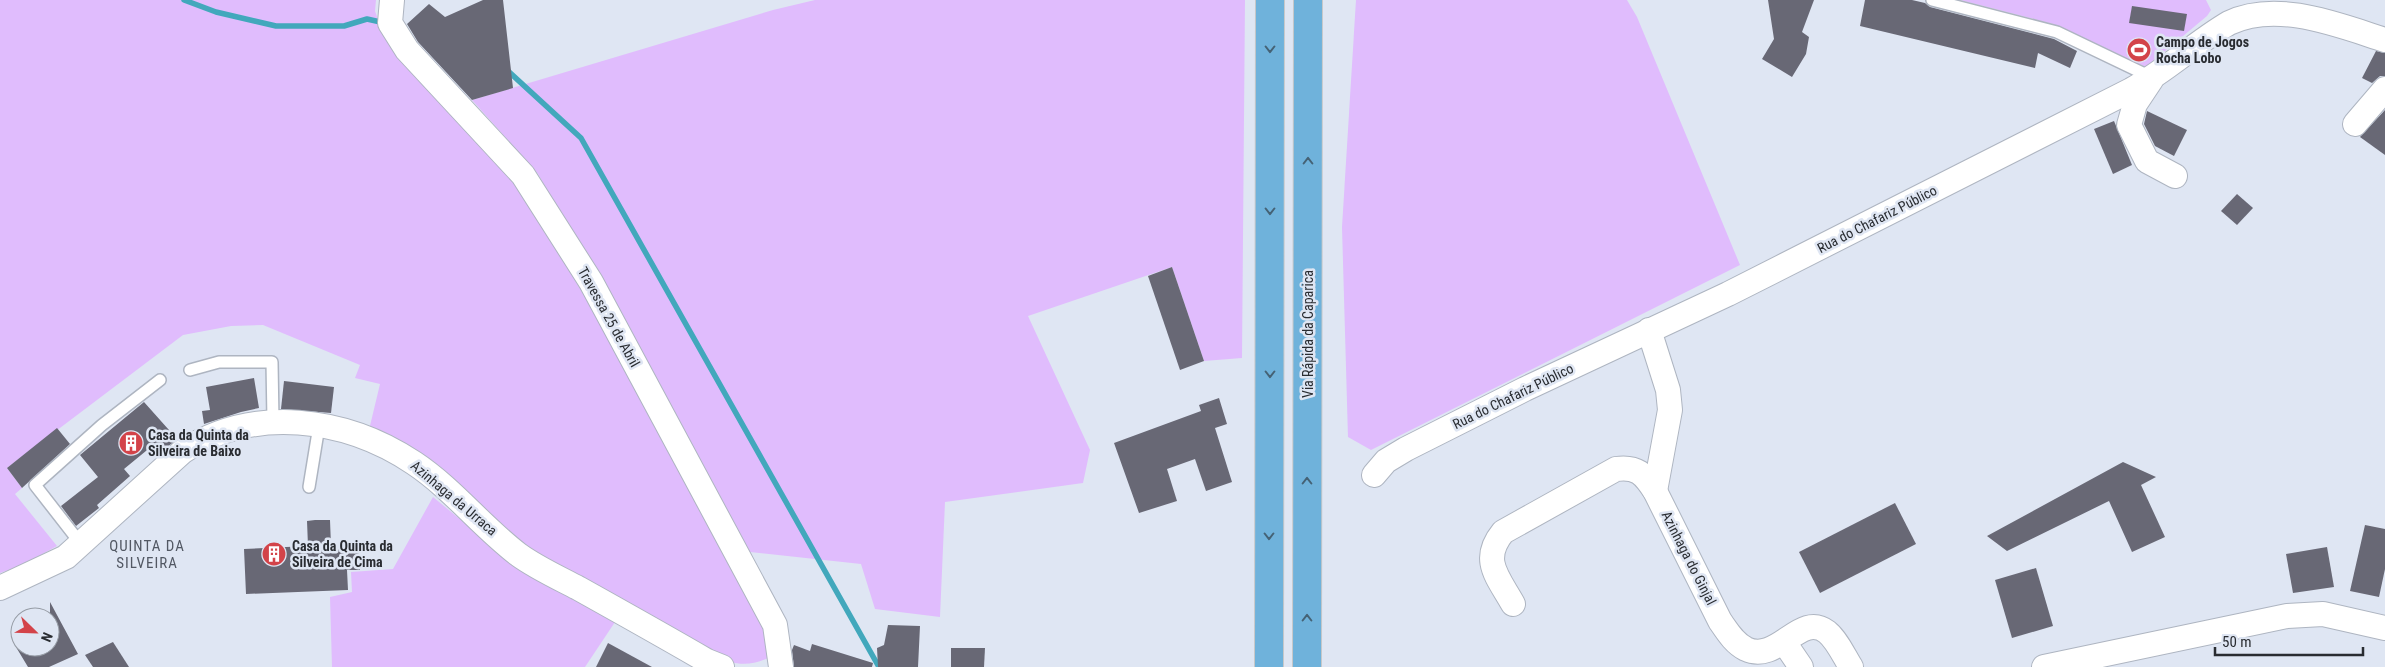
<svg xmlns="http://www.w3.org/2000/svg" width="2385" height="667" font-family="'Roboto Condensed',sans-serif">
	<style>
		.green { fill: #e0bcfd }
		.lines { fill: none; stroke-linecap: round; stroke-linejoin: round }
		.stream { stroke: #42a8bc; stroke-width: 5.5 }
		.building { fill: #686875 }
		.lane-casing { stroke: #aeb5c1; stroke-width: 14 }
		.street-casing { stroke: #aeb5c1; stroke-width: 26 }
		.highway-casing { stroke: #c7c8c9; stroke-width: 30 }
		.lane { stroke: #fff; stroke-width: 11 }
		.street { stroke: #fff; stroke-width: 24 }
		.highway { stroke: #6fb2db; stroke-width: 28 }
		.oneway { stroke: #456275 }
		.labels { text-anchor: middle; stroke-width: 5; stroke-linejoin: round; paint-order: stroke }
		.poi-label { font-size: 14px; font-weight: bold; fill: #292c31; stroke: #dfe6f3; text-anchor: start }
		.street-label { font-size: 14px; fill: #292c31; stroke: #dfe6f3 }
		.neighbourhood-label { font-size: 15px; letter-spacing: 1px; fill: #525863; stroke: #dfe6f3 }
	</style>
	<rect width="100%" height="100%" fill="#dfe6f3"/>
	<g class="green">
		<path d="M 0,0 L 376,0 L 375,11 L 382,31 L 526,193 L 766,618 L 770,657 C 751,667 735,665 714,657 L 545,562 L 369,430 L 380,384 L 355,378 L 360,365 L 263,325 L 231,326 L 183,335 L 7,468 L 22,488 L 15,494 L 57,546 L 20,566 L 0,573 Z"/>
		<path d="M 815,0 L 1245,0 L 1242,358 L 1204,361 L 1172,267 L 1028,316 L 1090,450 L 1083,483 L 945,502 L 940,617 L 875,609 L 861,564 L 750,552 L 538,174 L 472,100 L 773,10 Z"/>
		<path d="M 1356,0 L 1627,0 L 1637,17 L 1740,265 L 1371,450 L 1348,437 L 1342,227 Z"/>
		<path d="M 1960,0 L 2206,0 L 2211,10 L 2207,16 L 2146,67 L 2053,24 Z"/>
		<path d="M 433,497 L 528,575 L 615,622 L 585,667 L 332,667 L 330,597 L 352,592 L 351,572 L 393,569 Z"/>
	</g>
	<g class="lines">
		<g class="stream">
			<path d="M 184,0 L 216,12 L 276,26 L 344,26 L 367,19 L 385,23"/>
			<path d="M 507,70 L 581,138 L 879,667"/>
		</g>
	</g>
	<g class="building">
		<path d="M 483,0 L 503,0 L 513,88 L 472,100 L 418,42 L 407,24 L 429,4 L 445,17 Z"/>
		<path d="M 1768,0 L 1814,0 L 1802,32 L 1809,37 L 1806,54 L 1792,77 L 1762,59 L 1774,39 Z"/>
		<path d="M 1865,0 L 1912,0 L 1925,3 L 1930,7 L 2054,39 L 2077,51 L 2070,68 L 2038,53 L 2035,68 L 1860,26 Z"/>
		<path d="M 2132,6 L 2187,14 L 2184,31 L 2129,23 Z"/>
		<path d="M 2376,51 L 2385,53 L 2385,76 L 2380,76 L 2372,83 L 2362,78 Z"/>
		<path d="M 2385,110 L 2385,155 L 2360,137 Z"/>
		<path d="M 2147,111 L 2187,130 L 2174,156 L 2155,146 L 2144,124 Z"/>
		<path d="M 2114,121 L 2132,165 L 2113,174 L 2094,129 Z"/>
		<path d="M 2237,194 L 2253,208 L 2237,225 L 2221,211 Z"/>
		<path d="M 1172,267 L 1204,361 L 1180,370 L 1148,276 Z"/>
		<path d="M 254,378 L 259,408 L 241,412 L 204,424 L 202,411 L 210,410 L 206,387 Z"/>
		<path d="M 284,381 L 334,387 L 331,413 L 281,409 Z"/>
		<path d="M 1219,398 L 1227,424 L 1215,428 L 1232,482 L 1206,491 L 1195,459 L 1167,469 L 1177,501 L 1139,513 L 1114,443 L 1201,411 L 1199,405 Z"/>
		<path d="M 144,402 L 177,439 L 159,454 L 152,446 L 124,469 L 130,476 L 97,505 L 99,508 L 76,526 L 61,506 L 98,477 L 80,455 Z"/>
		<path d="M 57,428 L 70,444 L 22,488 L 7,468 Z"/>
		<path d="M 2123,462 L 2156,477 L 2141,485 L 2165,537 L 2132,552 L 2109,501 L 2007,551 L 1987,536 Z"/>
		<path d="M 1895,503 L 1916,544 L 1820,593 L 1799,552 Z"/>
		<path d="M 315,520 L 330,520 L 331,546 L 358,545 L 360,570 L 347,570 L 348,590 L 246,594 L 244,549 L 308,546 L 307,521 Z"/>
		<path d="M 2365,525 L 2385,529 L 2385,569 L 2379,597 L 2350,591 Z"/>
		<path d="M 2327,547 L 2334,587 L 2293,593 L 2286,554 Z"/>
		<path d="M 2036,568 L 2053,626 L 2012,638 L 1995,580 Z"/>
		<path d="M 50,602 L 78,654 L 49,667 L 28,667 L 16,647 L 50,647 Z"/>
		<path d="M 888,625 L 920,626 L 918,667 L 878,667 L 877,648 L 884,645 Z"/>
		<path d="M 113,642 L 129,667 L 93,667 L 85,655 Z"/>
		<path d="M 608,643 L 652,667 L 596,667 Z"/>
		<path d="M 812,644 L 873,663 L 872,667 L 794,667 L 792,650 L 794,645 L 810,651 Z"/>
		<path d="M 951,648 L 985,648 L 984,667 L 951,667 Z"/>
	</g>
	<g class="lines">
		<defs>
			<g id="lane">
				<path d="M 1932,0 L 2057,32 L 2153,78"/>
				<path d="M 190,370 L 219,362 L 272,362 L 273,421"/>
				<path d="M 309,487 L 319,426"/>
				<path d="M 81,544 L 35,485 L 102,425 L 160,380"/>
			</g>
			<g id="street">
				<path d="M 392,0 L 390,23 L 407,50 L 523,175 L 591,282 L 775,625 L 781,667"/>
				<path d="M 2151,80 L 2135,104 L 2129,125 L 2147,161 L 2175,176"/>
				<path d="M 2355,124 L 2385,89"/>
				<path d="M 1649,330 L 1668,390 L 1670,410 L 1655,491"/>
				<path d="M 1374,475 L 1386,461 L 1406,449 L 1525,389 L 1728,294 L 2131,90 C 2166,71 2195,43 2229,23 C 2277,0 2338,25 2385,40"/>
				<path d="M 0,588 L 66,557 L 182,452 C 253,405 345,417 414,463 C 453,489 482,527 519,555 C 537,568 559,578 578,588 C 621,612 664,636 707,661 L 722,667"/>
				<path d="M 1513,604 C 1498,577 1480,560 1503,532 L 1616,469 C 1637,466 1644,474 1655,491 L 1720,621 C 1727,631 1734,643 1746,649 C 1778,664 1800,611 1827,632 C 1837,640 1844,656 1851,667"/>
				<path d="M 1784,642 L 1801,667"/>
				<path d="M 2044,667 L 2287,616 L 2323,614 L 2385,628"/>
			</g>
			<g id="highway">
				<path d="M 1269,667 L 1270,0"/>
				<path d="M 1307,667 L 1308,0"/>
			</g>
		</defs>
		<use href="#lane" class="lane-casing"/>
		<use href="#street" class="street-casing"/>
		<use href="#highway" class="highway-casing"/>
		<use href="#lane" class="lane"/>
		<use href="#street" class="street"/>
		<use href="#highway" class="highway"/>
	</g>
	<defs><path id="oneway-chevron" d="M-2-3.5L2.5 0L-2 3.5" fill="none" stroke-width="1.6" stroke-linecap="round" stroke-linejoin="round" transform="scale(1.25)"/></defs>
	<g class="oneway">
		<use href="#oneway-chevron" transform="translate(1270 49) rotate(90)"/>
		<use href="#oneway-chevron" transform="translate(1308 161) rotate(-90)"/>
		<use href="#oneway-chevron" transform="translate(1270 211) rotate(90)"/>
		<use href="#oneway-chevron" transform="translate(1270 374) rotate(90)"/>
		<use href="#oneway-chevron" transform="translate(1307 481) rotate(-90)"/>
		<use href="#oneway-chevron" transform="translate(1269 536) rotate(90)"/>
		<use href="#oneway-chevron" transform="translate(1307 618) rotate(-90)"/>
	</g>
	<defs>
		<symbol id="stadium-disc" viewBox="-11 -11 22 22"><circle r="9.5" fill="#d34349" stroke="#dfe6f3"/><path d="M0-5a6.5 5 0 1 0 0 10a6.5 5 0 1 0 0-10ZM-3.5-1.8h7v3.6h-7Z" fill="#fff"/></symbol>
		<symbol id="building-disc" viewBox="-11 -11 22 22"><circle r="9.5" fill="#d34349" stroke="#dfe6f3"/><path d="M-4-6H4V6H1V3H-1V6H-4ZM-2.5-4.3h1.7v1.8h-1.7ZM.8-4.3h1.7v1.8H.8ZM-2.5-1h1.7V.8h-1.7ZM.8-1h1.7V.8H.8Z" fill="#fff"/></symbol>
	</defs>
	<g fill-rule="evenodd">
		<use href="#stadium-disc" x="2125" y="36" width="28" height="28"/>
		<use href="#building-disc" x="117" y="429" width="28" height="28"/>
		<use href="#building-disc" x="260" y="540" width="28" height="28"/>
	</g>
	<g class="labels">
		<g class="poi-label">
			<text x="2156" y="47">Campo de Jogos<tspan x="2156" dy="16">Rocha Lobo</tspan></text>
			<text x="148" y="440">Casa da Quinta da<tspan x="148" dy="16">Silveira de Baixo</tspan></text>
			<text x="292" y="551">Casa da Quinta da<tspan x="292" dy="16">Silveira de Cima</tspan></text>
		</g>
		<g class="street-label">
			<text transform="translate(1877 219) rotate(-27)" y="5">Rua do Chafariz Público</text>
			<text transform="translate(609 317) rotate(61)" y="5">Travessa 25 de Abril</text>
			<text transform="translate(1308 334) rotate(-90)" y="5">Via Rápida da Caparica</text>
			<text transform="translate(1513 396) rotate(-26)" y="5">Rua do Chafariz Público</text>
			<text transform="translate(454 498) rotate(40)" y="5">Azinhaga da Urraca</text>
			<text transform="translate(1689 558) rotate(63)" y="5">Azinhaga do Ginjal</text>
		</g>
		<g class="neighbourhood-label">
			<text x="147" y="551">QUINTA DA<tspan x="147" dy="17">SILVEIRA</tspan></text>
		</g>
	</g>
	<g transform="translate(35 632) rotate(113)"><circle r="24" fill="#dfe6f3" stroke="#969ca5"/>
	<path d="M0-4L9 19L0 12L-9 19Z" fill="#d34349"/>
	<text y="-8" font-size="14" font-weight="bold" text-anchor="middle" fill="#292c31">N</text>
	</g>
	<path d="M2215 647v8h148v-8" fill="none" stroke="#292c31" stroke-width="2.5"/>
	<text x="2222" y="647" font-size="15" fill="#292c31" stroke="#dfe6f3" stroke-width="4" paint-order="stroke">50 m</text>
</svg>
